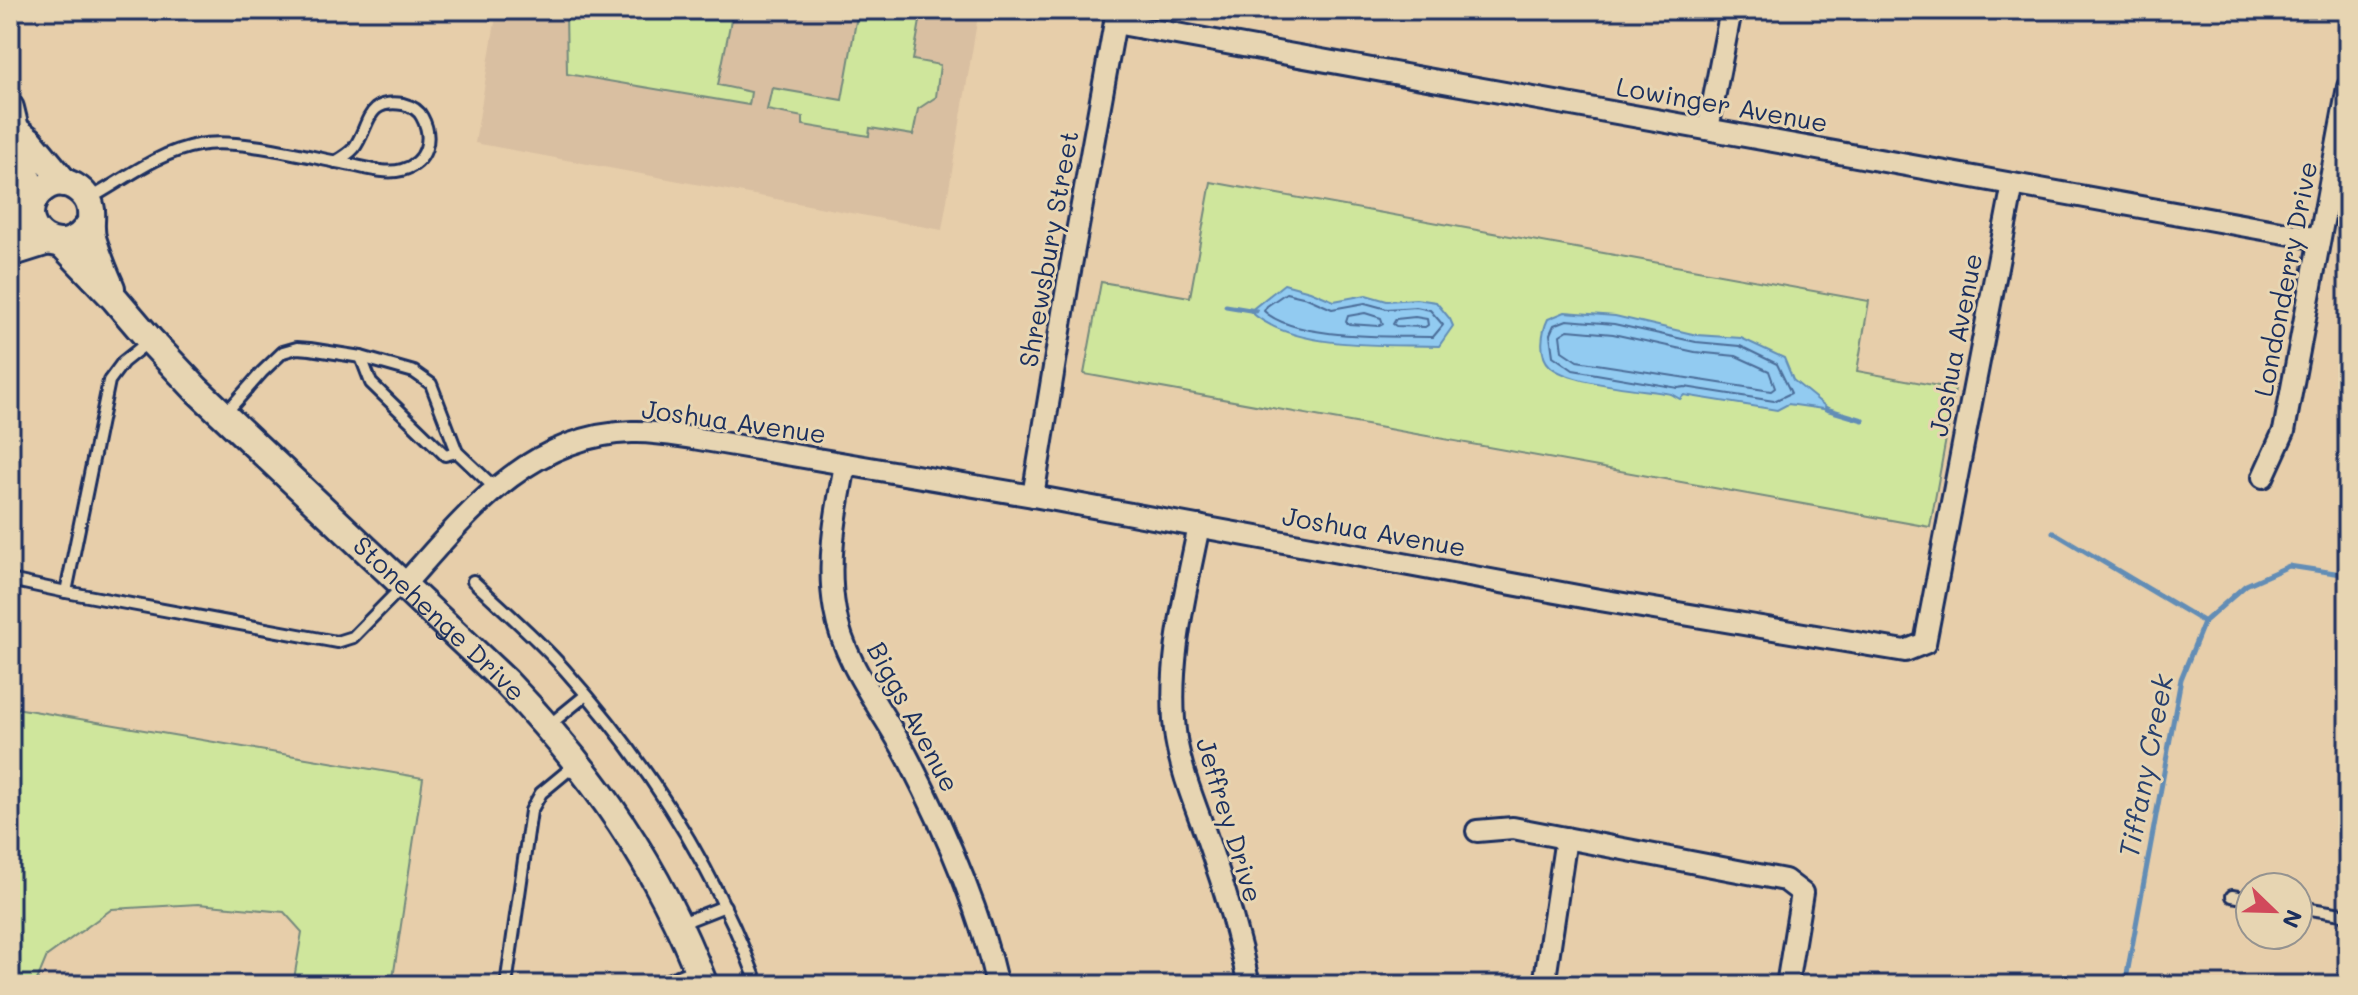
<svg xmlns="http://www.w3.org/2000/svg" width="2358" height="995" font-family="Mali,sans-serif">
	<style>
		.built { fill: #d9bfa1 }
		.green { fill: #cfe69c; stroke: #758a7d; stroke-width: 2 }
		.water { fill: #92cbf1; stroke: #628db6; stroke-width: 2 }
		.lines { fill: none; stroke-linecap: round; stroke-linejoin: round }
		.shore { stroke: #4b6d99; stroke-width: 2 }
		.stream { stroke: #628db6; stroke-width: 5 }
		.service-casing { stroke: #1b2f5e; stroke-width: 16 }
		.minor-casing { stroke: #1b2f5e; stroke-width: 26 }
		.tertiary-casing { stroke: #1b2f5e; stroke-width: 32 }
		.service { stroke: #e7d5b2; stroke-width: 10 }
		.minor { stroke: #e7d5b2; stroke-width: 20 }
		.tertiary { stroke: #e7d5b2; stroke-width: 26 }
		.labels { text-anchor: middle; stroke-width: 6; stroke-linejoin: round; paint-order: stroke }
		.street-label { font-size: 26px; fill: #1b2f5e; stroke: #e7d5b2 }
		.water-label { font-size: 28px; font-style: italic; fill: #273f6d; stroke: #e7d5b2 }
	</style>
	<rect width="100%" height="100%" fill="#e7ceaa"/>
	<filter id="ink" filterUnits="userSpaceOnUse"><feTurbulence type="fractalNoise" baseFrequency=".0125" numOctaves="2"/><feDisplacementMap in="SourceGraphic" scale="16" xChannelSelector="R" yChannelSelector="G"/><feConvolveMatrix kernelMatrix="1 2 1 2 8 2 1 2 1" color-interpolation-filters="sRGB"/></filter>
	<g filter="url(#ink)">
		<path class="built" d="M 497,10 L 979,10 L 942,230 L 475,143 Z"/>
		<g class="green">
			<path d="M 566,10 L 733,10 L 718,85 L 751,92 L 749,105 L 567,74 Z"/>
			<path d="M 858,10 L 922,10 L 913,60 L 940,65 L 936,97 L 918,109 L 913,135 L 870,128 L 869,136 L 803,125 L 803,117 L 767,110 L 772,88 L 842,100 Z"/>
			<path d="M 1211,182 L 1869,301 L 1857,371 L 1955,389 L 1930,527 L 1084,374 L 1101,282 L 1190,297 Z"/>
			<path d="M 10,707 L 423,778 L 392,985 L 293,985 L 302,932 L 284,912 L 198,904 L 112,909 L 47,956 L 35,985 L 29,985 L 10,969 Z"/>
		</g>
		<g class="water">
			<path d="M 1284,284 L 1310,291 L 1334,301 L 1366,295 L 1387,301 L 1416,299 L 1436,302 L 1450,319 L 1453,326 L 1439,346 C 1383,344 1293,351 1250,311 Z"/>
			<path d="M 1565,312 L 1615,316 L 1697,335 L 1741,338 L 1784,358 L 1793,380 L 1830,410 L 1788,404 L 1777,410 L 1684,395 L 1680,399 L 1671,394 C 1642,389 1569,384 1550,366 C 1538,355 1542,331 1548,319 Z"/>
		</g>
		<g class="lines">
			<g class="shore">
				<path d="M 1286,293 L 1307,298 L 1332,309 L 1365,303 L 1387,309 L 1416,307 L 1430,310 L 1443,325 L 1433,337 C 1390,336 1295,340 1264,311 L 1267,306 Z"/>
				<path d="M 1365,313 L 1381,318 L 1383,324 L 1379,326 L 1349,324 L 1346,322 L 1348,316 Z"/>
				<path d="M 1415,317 L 1427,319 L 1428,325 L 1425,327 L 1396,326 L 1393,324 L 1396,319 Z"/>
				<path d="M 1567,320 L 1614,324 L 1696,342 L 1740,346 L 1777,364 L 1791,393 L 1774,401 L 1685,387 L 1678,388 L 1573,370 L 1553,356 L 1550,334 L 1554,325 Z"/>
				<path d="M 1568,330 L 1613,334 L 1695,352 L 1736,356 L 1769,371 L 1775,388 L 1771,391 L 1577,361 L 1562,351 L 1560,335 Z"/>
			</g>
			<g class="stream">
				<path d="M 1226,306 L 1256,311"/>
				<path d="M 1826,409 L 1863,420"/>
				<path d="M 2053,532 L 2204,622"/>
				<path d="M 2125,985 L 2181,679 L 2204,622 L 2246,585 L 2289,566 L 2348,575"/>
			</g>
			<defs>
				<g id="service">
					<path d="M 89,199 C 124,180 158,152 198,145 C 237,138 301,155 342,163 C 360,166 384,175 402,170 C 428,163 433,137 422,117 C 418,109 411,106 403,104 C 365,98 370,126 354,148 C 349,154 342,158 335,162"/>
					<path d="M 361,357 L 371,383 L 445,455 L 457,452"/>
					<path d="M 224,415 L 262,372 L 283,352 L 297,348 L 310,349 L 361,357 L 414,372 L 431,384 L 457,452 L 495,488"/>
					<path d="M 10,580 L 66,592 L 337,642 L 353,637 L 403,586"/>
					<path d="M 473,581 C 504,610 537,638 565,670 C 649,764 714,867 758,985"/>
					<path d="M 66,592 L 109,381 L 123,362 L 148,342"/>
					<path d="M 548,726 L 586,695"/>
					<path d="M 2232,896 L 2250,899"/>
					<path d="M 2298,907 L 2348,915"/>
					<path d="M 679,924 L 725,906"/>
					<path d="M 506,985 L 531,811 L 541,793 L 576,764"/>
					<path d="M 655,985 L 696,969"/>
					<path d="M 2345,985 L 2348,967"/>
				</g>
				<g id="minor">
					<path d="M 1115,23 L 2319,239"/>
					<path d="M 1708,129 L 1731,10"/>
					<path d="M 845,465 C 836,513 826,562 835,611 C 844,665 883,710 908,758 C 943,826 980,910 997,985"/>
					<path d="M 2263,477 L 2284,431 L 2348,87"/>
					<path d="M 1033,496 L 1068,282 L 1117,11"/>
					<path d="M 1199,526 C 1185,595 1166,668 1176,739 C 1182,775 1197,809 1209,844 C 1225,889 1239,938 1249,985"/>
					<path d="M 403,586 C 466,515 528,435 632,432 C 652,431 673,435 693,438 L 1033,496 L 1594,599 L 1905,651 L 1925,643 L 2013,184"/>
					<path d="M 1477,831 L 1513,828 L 1785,880 L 1802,893 L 1787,985"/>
					<path d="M 1544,985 L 1566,838"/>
				</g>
				<g id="tertiary">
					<path d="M 10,108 L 33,201"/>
					<path d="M 17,131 L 30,141 L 65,183"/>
					<path d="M 89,225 C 65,264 14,232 35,197 C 40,190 47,185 55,183 C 72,180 89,194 91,210 C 92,222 89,229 93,241 C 98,257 104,272 111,288"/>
					<path d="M 10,233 L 30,213"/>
					<path id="s1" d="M 62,244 L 115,299 L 150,340 L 196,389 L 506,682 C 594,774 658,865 704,985"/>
					<path d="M 10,253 L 48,241"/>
				</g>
			</defs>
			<use href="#service" class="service-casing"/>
			<use href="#minor" class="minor-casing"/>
			<use href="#tertiary" class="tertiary-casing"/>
			<use href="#service" class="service"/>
			<use href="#minor" class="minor"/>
			<use href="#tertiary" class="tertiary"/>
		</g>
	</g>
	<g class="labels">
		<g class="street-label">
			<text transform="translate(1722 105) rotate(10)" y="9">Lowinger Avenue</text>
			<text transform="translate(1049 249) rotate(-80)" y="9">Shrewsbury Street</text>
			<text transform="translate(2286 279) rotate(-79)" y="9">Londonderry Drive</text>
			<text transform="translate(1956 345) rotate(-79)" y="9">Joshua Avenue</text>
			<text transform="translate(734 422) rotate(8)" y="9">Joshua Avenue</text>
			<text transform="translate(1374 532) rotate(10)" y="9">Joshua Avenue</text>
			<text dy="9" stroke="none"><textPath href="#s1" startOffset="532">Stonehenge Drive</textPath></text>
			<text transform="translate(913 717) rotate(62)" y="9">Biggs Avenue</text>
			<text transform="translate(1229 820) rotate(73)" y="9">Jeffrey Drive</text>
		</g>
		<g class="water-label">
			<text transform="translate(2146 766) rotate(-79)" y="10">Tiffany Creek</text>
		</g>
	</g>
	<rect width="2358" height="995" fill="none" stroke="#e7d5b2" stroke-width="40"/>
	<rect x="20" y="20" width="2318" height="955" fill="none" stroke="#1b2f5e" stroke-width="3" filter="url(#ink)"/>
	<g transform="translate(2274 911) rotate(113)"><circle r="38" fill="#e7d5b2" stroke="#959390" stroke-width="2"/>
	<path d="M0-6L14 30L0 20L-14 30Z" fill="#d1495b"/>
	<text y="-12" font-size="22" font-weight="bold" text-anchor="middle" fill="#1b2f5e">N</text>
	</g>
</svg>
